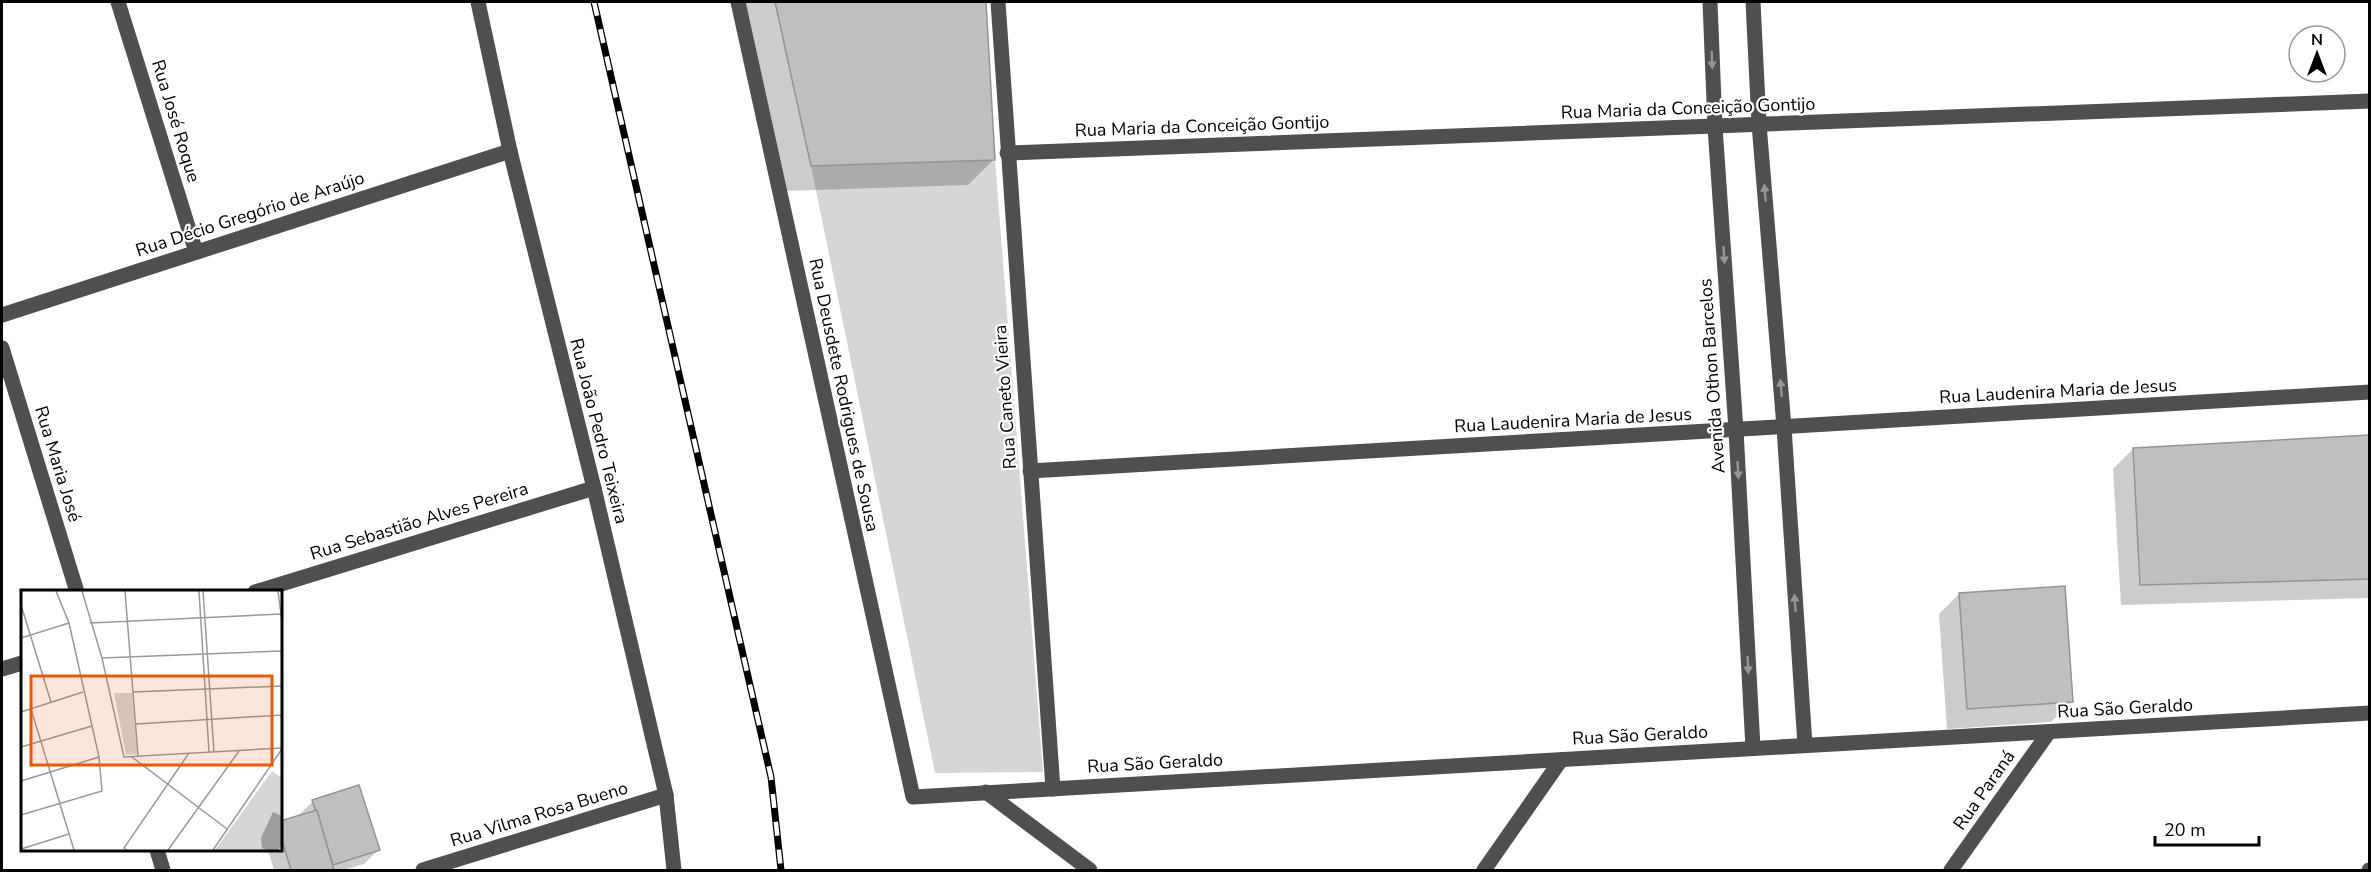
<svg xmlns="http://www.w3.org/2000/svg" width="2371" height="872" font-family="'Nunito Sans',sans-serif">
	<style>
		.green { fill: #d6d6d6 }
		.shadow { fill: #0003 }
		.building { fill: #bfbfbf; stroke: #939393; stroke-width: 1.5 }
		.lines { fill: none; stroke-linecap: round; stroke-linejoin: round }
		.minor { stroke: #4f4f4f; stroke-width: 15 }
		.rail-casing { stroke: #000; stroke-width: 7 }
		.rail { stroke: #fff; stroke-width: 4.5; stroke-dasharray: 14; stroke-linecap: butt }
		.oneway { fill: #959595 }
		.labels { text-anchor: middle; stroke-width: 4.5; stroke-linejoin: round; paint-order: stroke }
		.street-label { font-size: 18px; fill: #000; stroke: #fff }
		.inset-road { fill: none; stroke: #999; stroke-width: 1.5 }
		.view { fill: #e8590c; fill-opacity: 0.15; stroke: #e8590c; stroke-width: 3 }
		.inset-edge { fill: none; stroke: #000; stroke-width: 3 }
	</style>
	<rect width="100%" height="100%" fill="#fff"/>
	<path class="green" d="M 995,160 L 1043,772 L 935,773 L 811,166 Z"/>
	<g class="shadow">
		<path d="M 745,2 L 984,2 L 993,160 L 968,185 L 786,191 Z"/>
		<path d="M 2370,437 L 2370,598 L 2121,605 L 2113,469 L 2133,449 Z"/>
		<path d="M 1959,594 L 2071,702 L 2051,722 L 1947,729 L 1939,614 Z"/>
		<path d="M 313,801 L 378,850 L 364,864 L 343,870 L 274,870 L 268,850 L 280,850 L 280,822 L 299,815 Z"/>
	</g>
	<g class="building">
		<path d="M 775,2 L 986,2 L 995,160 L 811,166 Z"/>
		<path d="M 2370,435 L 2370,579 L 2140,585 L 2133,448 Z"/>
		<path d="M 2065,586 L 2073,702 L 1967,709 L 1959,593 Z"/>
		<path d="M 359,785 L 380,850 L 333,865 L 312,800 Z"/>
		<path d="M 317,810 L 334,870 L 291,870 L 280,834 L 280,821 Z"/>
	</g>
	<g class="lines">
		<g class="minor">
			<path d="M 118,2 L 196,252"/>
			<path d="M 478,2 L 510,151 L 594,488 L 666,795 L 674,870"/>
			<path d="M 738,2 L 913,797 L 2370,713"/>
			<path d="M 998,2 L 1053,789"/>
			<path d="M 1710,2 L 1715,127 L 1736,430 L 1753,748"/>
			<path d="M 1753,2 L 1759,124 L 1784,427 L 1805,745"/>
			<path d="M 1007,153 L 2370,101"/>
			<path d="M 2,315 L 510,151"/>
			<path d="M 2,348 L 77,592"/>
			<path d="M 1030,471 L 2370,392"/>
			<path d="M 255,592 L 594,488"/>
			<path d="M 2,669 L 22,663"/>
			<path d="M 986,792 L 1090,870"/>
			<path d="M 157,850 L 163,870"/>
			<path d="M 423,870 L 666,795"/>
			<path d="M 1484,870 L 1561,760"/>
			<path d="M 1951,870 L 2049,732"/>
			<path d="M 2369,870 L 2370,870"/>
		</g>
		<defs>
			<path id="rail" d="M 594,2 L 771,777 L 781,870"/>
		</defs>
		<use href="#rail" class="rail-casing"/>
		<use href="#rail" class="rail"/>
	</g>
	<defs><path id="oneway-solid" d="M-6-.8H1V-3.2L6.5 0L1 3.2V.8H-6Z" transform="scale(1.5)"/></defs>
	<g class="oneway">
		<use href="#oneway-solid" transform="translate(1712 60) rotate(88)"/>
		<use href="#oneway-solid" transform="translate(1765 193) rotate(-95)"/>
		<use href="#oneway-solid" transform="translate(1724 255) rotate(86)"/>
		<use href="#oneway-solid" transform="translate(1781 388) rotate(-95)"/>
		<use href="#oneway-solid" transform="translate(1738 470) rotate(87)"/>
		<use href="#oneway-solid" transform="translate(1795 603) rotate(-94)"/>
		<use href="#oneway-solid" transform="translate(1748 665) rotate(87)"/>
	</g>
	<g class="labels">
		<g class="street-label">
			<text transform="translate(1688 108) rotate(-2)" y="6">Rua Maria da Conceição Gontijo</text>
			<text transform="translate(176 121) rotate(73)" y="6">Rua José Roque</text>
			<text transform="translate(1202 126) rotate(-2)" y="6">Rua Maria da Conceição Gontijo</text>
			<text transform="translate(250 214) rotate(-18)" y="6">Rua Décio Gregório de Araújo</text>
			<text transform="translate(1712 376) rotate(-94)" y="6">Avenida Othon Barcelos</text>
			<text transform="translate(2058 391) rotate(-3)" y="6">Rua Laudenira Maria de Jesus</text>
			<text transform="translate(844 395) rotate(78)" y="6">Rua Deusdete Rodrigues de Sousa</text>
			<text transform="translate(1005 397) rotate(-94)" y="6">Rua Caneto Vieira</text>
			<text transform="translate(1573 420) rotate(-3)" y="6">Rua Laudenira Maria de Jesus</text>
			<text transform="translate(599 431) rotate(76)" y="6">Rua João Pedro Teixeira</text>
			<text transform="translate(58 464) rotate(73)" y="6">Rua Maria José</text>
			<text transform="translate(419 521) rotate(-17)" y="6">Rua Sebastião Alves Pereira</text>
			<text transform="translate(2125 708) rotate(-3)" y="6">Rua São Geraldo</text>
			<text transform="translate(1640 735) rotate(-3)" y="6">Rua São Geraldo</text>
			<text transform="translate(1155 763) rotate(-3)" y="6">Rua São Geraldo</text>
			<text transform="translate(1984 790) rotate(-55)" y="6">Rua Paraná</text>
			<text transform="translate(539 814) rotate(-17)" y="6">Rua Vilma Rosa Bueno</text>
		</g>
	</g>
	<g transform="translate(21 590)">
		<rect width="261" height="261" fill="#fff"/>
		<path d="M 93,103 L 111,103 L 116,164 L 105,165 ZM 251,181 L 261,188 L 261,260 L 194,260 Z" fill="#d6d6d6"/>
		<path d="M 252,222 L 261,226 L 261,254 L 257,260 L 246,260 L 241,258 L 240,248 Z" fill="#9d9d9d"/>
		<path class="inset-road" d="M 61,1 L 81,68 L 103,167 L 261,158M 104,1 L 117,166M 178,1 L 188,162M 182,1 L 193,162M 257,1 L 261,32M 0,15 L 30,112M 69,33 L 260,24M 0,48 L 48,33M 81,68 L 261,61M 112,102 L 261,96M 10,119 L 53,260M 0,122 L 62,102M 115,134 L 261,125M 0,157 L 71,136M 111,167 L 206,239M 0,191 L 78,167M 0,225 L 81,201 L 78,167 L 48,33 L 35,1M 0,259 L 48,244M 106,260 L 103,258 L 168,163M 147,260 L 218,161M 192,260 L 261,159"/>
		<path class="view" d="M 10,86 L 251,86 L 251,175 L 10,175 Z"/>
		<rect width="261" height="261" class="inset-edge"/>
	</g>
	<rect width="2371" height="872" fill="none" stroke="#000000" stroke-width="6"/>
	<g transform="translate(2317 54)"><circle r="28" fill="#ffffff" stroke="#999999" stroke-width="1.5"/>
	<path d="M0-4.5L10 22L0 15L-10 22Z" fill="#000000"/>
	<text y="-9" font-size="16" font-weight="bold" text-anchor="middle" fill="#000000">N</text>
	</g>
	<path d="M2155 836v9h104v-9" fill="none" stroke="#000000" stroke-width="3"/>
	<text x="2164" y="836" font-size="18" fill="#000000" stroke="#ffffff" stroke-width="4.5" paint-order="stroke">20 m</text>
</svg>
